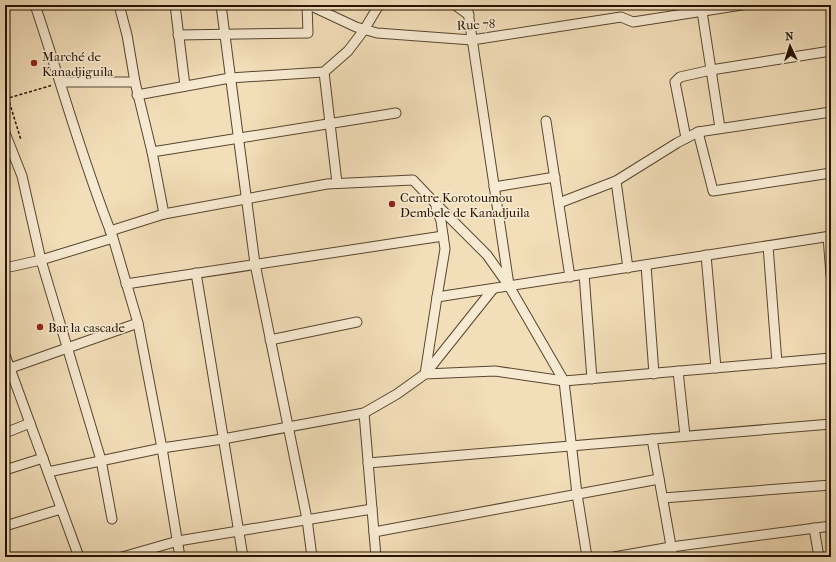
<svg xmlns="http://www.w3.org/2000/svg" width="836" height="562" font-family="'IM FELL French Canon',serif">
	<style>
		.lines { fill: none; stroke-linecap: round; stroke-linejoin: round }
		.street-casing { stroke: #58462e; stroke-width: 11 }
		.path { stroke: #251300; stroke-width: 1.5; stroke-dasharray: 3 2; stroke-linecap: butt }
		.street { stroke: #f7ead2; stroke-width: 9 }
		.poi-dot { fill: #8f2418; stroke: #f7ead2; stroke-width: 1.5 }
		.labels { text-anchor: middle; stroke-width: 3.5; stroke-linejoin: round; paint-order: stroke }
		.street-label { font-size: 13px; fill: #251300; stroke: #f7ead2 }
		.poi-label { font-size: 13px; fill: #251300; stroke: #f7ead2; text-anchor: start }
	</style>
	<rect width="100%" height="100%" fill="#f2deb9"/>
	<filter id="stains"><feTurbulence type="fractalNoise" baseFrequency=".005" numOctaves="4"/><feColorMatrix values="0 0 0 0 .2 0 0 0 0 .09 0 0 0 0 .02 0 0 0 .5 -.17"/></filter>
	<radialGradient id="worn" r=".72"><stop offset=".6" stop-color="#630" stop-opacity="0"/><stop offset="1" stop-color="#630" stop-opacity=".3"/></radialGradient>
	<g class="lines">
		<defs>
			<g id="street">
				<path d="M 35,5 C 61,82 82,160 112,235"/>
				<path d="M 119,5 L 127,35 L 135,82 L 152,152 L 164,214"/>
				<path d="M 175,5 L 185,86"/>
				<path d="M 221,5 L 255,264 L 307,519 L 312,557"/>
				<path d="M 309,5 L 356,27 L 377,33 L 472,40 L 621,17 L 633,22 L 742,5"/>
				<path d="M 455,5 L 469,15"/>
				<path d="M 467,5 L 509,285"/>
				<path d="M 701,5 L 720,128"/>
				<path d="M 178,35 L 308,33 L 307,5"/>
				<path d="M 324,72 L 337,183"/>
				<path d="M 61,82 L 135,82"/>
				<path d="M 137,95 L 230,78 L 324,72 L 348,51 L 364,30 L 379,5"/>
				<path d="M 546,121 L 570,277"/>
				<path d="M 698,132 L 713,191 L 831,173"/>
				<path d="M 5,133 L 22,176 L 41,260 L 101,460 L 112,519"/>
				<path d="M 686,138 L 675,82 L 680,77 L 711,70 L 831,51"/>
				<path d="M 152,152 L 396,113"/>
				<path d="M 616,181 L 628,268"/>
				<path d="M 494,187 L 555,177"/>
				<path d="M 559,203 L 616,181 L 677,143 L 698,132 L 831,112"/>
				<path d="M 436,207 L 441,221 L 445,249 L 437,297"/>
				<path d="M 110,231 L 164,214 L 327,184 L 413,180 L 435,203 L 487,255 L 509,286 L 564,381 L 577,494 L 587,557"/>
				<path d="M 828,236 L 831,275"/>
				<path d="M 768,246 L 777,363"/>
				<path d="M 706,255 L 716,368"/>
				<path d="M 646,265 L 654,374"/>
				<path d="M 5,268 L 41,260 L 113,238 L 138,323 L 162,448 L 180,557"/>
				<path d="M 196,273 L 243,557"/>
				<path d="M 584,274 L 592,379"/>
				<path d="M 126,284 L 443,236"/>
				<path d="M 270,340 L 357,322"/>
				<path d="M 5,355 L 79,557"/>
				<path d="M 5,370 L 138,323"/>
				<path d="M 678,371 L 685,436"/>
				<path d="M 426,373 L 493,289"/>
				<path d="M 425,374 L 437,297 L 831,236"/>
				<path d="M 364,413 L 376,557"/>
				<path d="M 5,433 L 30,423"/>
				<path d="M 652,439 L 673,557"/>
				<path d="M 368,463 L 831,424"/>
				<path d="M 5,470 L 43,458"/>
				<path d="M 48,472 L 162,448 L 223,439 L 364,413 L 397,394 L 425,374 L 495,371 L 564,381 L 831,358"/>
				<path d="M 663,498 L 831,485"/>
				<path d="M 5,526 L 61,509"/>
				<path d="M 814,528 L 819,557"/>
				<path d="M 374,532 L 659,479"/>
				<path d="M 122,557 L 178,541 L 372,509"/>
				<path d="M 614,557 L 671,547 L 831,526"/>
			</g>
		</defs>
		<use href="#street" class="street-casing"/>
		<g class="path">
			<path d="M 5,88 L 21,140"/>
			<path d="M 5,99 L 53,85"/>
		</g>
		<use href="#street" class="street"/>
	</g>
	<g class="poi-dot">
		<circle cx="34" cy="63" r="4"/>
		<circle cx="392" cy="204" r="4"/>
		<circle cx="40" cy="327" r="4"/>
	</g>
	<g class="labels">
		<g class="street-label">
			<text transform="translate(476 24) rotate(-3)" y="5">Rue 78</text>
		</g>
		<g class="poi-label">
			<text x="42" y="61">Marché de<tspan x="42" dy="15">Kanadjiguila</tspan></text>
			<text x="400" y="202">Centre Korotoumou<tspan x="400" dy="15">Dembele de Kanadjuila</tspan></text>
			<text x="48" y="332">Bar la cascade</text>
		</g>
	</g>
	<rect width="836" height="562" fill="none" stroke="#f2deb9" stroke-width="20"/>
	<rect x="6" y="6" width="824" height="550" fill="none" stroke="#251300" stroke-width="2"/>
	<rect x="10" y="10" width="816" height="542" fill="none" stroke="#251300"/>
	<g transform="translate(790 46) rotate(356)" stroke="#f7ead2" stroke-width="3" paint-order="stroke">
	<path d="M0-3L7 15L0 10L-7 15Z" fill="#251300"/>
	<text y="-6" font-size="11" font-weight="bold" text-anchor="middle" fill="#251300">N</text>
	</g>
	<rect width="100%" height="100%" filter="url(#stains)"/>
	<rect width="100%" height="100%" fill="url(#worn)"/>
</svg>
